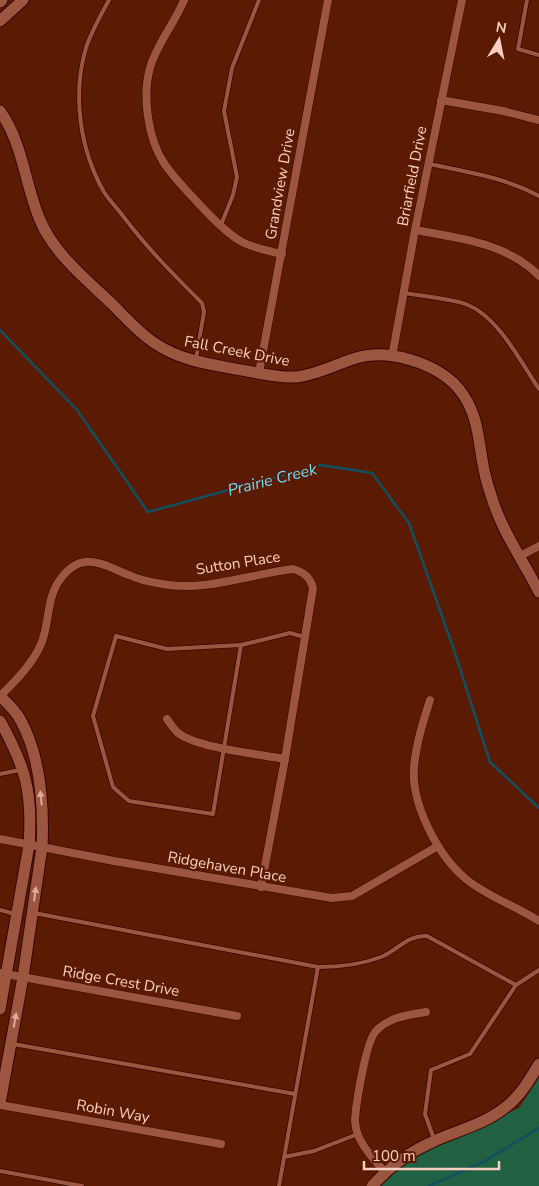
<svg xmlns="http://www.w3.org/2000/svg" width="539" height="1186" font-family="'Nunito Sans',sans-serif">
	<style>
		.green { fill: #226042 }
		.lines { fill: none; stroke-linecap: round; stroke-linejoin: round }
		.stream { stroke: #115060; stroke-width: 2.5 }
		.lane-casing { stroke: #370700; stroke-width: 5.5 }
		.street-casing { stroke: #370700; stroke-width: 9 }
		.secondary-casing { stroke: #370700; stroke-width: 13 }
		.lane { stroke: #9c563f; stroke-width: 4 }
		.street { stroke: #9c563f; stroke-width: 8 }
		.secondary { stroke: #9c563f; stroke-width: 11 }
		.oneway { fill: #dcab9b }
		.labels { text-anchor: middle; stroke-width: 4.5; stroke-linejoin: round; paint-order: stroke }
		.street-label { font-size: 15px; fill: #f8cfc2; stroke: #5b1b02 }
		.water-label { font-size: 16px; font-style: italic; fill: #6cddfd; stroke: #5b1b02 }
	</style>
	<rect width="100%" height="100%" fill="#5b1b02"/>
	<path class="green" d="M 539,1078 L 539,1186 L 381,1186 L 387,1176 L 426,1151 L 519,1108 Z"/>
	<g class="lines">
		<g class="stream">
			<path d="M 0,330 L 77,410 L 148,512 L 321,465 L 372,473 L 409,523 L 453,647 L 490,762 L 539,808"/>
			<path d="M 429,1186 L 485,1161 L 539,1128"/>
		</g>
		<defs>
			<g id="lane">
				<path d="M 109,0 C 101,15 91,32 86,48 C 72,95 80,150 104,192 C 109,200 117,208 123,216 C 147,248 174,275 202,303 L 204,312 L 196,359"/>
				<path d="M 527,0 L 518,49 L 539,55"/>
				<path d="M 429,164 C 467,172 504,177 539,196"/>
				<path d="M 221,225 L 233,195 L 237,177 L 224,111 L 232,68 L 259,0"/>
				<path d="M 404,293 C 421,296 453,299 468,305 C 499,318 520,361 539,389"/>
				<path d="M 241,645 L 213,814 L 129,801 L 113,787 L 93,716 L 116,636 L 167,649 L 241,645 L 290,633 L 304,637"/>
				<path d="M 0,774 L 20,770"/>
				<path d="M 0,910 L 15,914"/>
				<path d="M 34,913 L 318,967 C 340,967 360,965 381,957 C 398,950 407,935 427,936 L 516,985"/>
				<path d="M 13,1044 L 295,1094"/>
				<path d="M 434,1139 L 425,1114 L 431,1070 L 470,1054 L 516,985 L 539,970"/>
				<path d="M 284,1157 L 314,1151 L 358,1134"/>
				<path d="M 0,1171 L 82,1186"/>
				<path d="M 279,1186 L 318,967"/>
			</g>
			<g id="street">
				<path d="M 184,0 C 175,23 157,43 150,68 C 142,96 148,139 164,163 C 174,178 187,191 199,204 C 211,217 226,233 242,242 C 254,248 268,251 282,254"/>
				<path d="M 441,100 L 503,111 L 539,120"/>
				<path d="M 415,230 C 459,238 507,243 539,276"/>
				<path d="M 392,357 L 415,230 L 462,0"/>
				<path d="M 259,373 L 328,0"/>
				<path d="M 520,556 L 539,546"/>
				<path d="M 0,696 C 16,681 39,657 44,635 C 49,617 48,597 59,581 C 81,549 101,564 129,575 C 139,580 150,582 162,584 C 206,592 250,574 293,569 C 304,572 310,577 313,588 L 285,759 L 261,887"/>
				<path d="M 430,700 C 423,722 416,744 414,767 C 411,804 438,856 466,879 C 488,897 516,906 539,921"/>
				<path d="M 167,719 C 170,723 173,728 177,732 C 195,748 259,754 285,759"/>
				<path d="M 0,839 L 114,861 L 332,898 L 352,896 L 438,846"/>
				<path d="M 0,973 L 237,1016"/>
				<path d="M 0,1105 L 221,1144"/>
				<path d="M 385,1172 C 375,1161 364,1149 358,1135 C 356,1130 355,1124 355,1120 C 356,1103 366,1041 376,1031 C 389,1017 408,1015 426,1012"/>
			</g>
			<g id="secondary">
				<path d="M 0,2 L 2,0"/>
				<path d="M 0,21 L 23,0"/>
				<path d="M 0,111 C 23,143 25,185 40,220 C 54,254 87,280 113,305 C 127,319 140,334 156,344 C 183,362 216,365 247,371 C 263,374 280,378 296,377 C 317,375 336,364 356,358 C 388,348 437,363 459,389 C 476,410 478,433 482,459 C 484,471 487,484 491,495 C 501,530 523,560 539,592"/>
				<path d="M 0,696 C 7,703 15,710 20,719 C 41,757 44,804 42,847 L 23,977 L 0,1103"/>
				<path d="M 0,721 C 25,766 33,792 29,845 L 0,1009"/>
				<path d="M 372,1186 C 390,1166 409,1152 434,1141 C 459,1130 485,1124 507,1106 C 521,1095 530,1079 539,1064"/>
			</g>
		</defs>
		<use href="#lane" class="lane-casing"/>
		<use href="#street" class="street-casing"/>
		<use href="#secondary" class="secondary-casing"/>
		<use href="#lane" class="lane"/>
		<use href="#street" class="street"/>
		<use href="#secondary" class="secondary"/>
	</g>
	<defs><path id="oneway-solid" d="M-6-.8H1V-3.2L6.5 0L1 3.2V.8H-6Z" transform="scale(1.25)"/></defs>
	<g class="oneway">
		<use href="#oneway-solid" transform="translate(41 798) rotate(-96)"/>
		<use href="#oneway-solid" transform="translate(35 894) rotate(-82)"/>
		<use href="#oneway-solid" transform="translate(15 1020) rotate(-80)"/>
	</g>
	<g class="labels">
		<g class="street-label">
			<text transform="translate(412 176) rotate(-79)" y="5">Briarfield Drive</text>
			<text transform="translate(280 184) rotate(-80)" y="5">Grandview Drive</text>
			<text transform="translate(237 351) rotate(11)" y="5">Fall Creek Drive</text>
			<text transform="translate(238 563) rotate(-9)" y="5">Sutton Place</text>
			<text transform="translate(227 867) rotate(10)" y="5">Ridgehaven Place</text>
			<text transform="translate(121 981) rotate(10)" y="5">Ridge Crest Drive</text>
			<text transform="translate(113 1111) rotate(10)" y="5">Robin Way</text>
		</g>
		<g class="water-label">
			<text transform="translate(272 479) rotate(-14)" y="6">Prairie Creek</text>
		</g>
	</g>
	<g transform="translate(499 40) rotate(10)" stroke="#5b1b02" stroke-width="4" paint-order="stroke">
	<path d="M0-4L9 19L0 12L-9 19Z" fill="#f8cfc2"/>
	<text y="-8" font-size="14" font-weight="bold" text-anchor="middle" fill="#f8cfc2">N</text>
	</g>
	<path d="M364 1161v8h135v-8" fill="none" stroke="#f8cfc2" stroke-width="2.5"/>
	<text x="372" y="1161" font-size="15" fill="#f8cfc2" stroke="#5b1b02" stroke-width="4" paint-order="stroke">100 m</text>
</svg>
